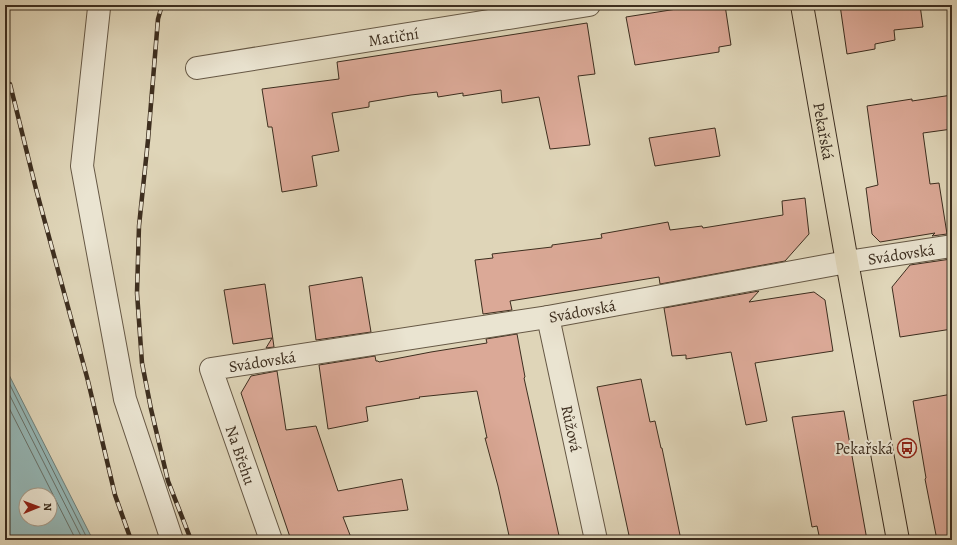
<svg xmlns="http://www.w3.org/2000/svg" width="957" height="545" font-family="Alegreya,serif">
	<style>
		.water { fill: #95b7b6; stroke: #72807a; fill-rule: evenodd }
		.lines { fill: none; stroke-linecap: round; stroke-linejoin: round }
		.shore { stroke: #69726a; stroke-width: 1 }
		.building { fill: #dba997; stroke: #3d2e1f }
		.minor-casing { stroke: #665845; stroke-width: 24 }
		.major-casing { stroke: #3d2e1f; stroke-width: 24 }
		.minor { stroke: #eae4d1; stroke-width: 22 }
		.major { stroke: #dfd5b8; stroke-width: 22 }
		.rail-casing { stroke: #3d2e1f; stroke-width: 4.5 }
		.rail { stroke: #eae4d1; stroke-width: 3; stroke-dasharray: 9; stroke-linecap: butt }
		.labels { text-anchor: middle; stroke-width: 4; stroke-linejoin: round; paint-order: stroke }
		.street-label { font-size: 16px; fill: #3d2e1f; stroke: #eae4d1 }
		.poi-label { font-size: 16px; fill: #3d2e1f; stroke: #eae4d1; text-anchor: end }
	</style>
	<rect width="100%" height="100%" fill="#dfd5b8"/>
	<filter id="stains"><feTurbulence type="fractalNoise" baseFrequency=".005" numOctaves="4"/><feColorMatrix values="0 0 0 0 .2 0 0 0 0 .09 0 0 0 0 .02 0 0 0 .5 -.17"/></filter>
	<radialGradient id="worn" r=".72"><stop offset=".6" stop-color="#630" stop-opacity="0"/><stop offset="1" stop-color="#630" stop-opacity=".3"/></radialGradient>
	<path class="water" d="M 5,367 L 93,540 L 5,540 ZM 26,495 L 50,495 L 50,519 L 26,519 Z"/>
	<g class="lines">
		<g class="shore">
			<path d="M 5,375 L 88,540"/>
			<path d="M 5,386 L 83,540"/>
			<path d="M 5,400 L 76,540"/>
		</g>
	</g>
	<g class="building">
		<path d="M 702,5 L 725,5 L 731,45 L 719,47 L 719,52 L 635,65 L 626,17 Z"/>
		<path d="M 840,5 L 920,5 L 923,27 L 894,30 L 895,40 L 875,44 L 875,49 L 847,54 Z"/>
		<path d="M 587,23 L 595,74 L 578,76 L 590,145 L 550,149 L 539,97 L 502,103 L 501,90 L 463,96 L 463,93 L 438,97 L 437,92 L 411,95 L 369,102 L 369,107 L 332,113 L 339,151 L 312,156 L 317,186 L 282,192 L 272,127 L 268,127 L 262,89 L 339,79 L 337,62 Z"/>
		<path d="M 952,95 L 952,129 L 923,133 L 930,184 L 939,183 L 947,234 L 932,236 L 935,233 L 880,242 L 872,234 L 866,188 L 878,185 L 867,106 L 912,99 L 912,101 Z"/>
		<path d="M 715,128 L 720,156 L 655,166 L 649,138 Z"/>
		<path d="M 805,198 L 809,234 L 785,261 L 660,284 L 659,277 L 510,301 L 512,310 L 483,314 L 475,260 L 493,258 L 492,254 L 552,247 L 552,245 L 602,238 L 601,234 L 668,222 L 670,230 L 702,226 L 703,228 L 783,215 L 782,201 Z"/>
		<path d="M 951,259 L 952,268 L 952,329 L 900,337 L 892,287 L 910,265 Z"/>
		<path d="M 362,277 L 371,332 L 316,340 L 309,286 Z"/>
		<path d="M 265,284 L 274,347 L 266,348 L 272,338 L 233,344 L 224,290 Z"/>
		<path d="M 759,291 L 749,302 L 814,292 L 825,300 L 833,351 L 755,363 L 767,421 L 746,425 L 731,352 L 686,359 L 686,355 L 672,356 L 664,308 Z"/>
		<path d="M 517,334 L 525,377 L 524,378 L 560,540 L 510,540 L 498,486 L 485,438 L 487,438 L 477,391 L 419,397 L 420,398 L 366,407 L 368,421 L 328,429 L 319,365 L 375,356 L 376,361 L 378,361 L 379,362 L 431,352 L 487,343 L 486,339 Z"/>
		<path d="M 277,371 L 286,430 L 316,426 L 338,491 L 402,479 L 408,510 L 343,517 L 352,540 L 291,540 L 241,393 L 251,376 Z"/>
		<path d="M 641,379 L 650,422 L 655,421 L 661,448 L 662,448 L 681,540 L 630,540 L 597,387 Z"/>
		<path d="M 952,394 L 952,540 L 937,540 L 925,479 L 926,478 L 913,401 Z"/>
		<path d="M 844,411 L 867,540 L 820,540 L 817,526 L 812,527 L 792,417 Z"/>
	</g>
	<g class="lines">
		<defs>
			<g id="minor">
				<path d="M 100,5 L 99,8 L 82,166 L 125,399 L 172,540"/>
				<path id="s1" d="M 197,68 L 589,5"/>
				<path id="s2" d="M 548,317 L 596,540"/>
				<path id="s3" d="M 271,540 L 211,369 L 548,317 L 847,262 L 952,246"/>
			</g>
			<g id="major">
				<path id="s4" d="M 802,5 L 847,262 L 898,540"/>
			</g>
		</defs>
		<use href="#minor" class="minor-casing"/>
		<use href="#major" class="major-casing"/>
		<use href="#minor" class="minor"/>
		<use href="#major" class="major"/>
		<defs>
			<g id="rail">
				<path d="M 162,5 L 158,19 L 148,140 L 139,226 L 137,293 L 142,363 L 151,409 L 168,481 L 191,540"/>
				<path d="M 10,84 L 36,189 L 88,381 L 115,495 L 131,540"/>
			</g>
		</defs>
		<use href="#rail" class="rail-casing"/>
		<use href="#rail" class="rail"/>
	</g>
	<defs>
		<symbol id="bus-ring" viewBox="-11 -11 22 22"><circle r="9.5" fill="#eae4d1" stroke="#8f2418" stroke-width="1.5"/><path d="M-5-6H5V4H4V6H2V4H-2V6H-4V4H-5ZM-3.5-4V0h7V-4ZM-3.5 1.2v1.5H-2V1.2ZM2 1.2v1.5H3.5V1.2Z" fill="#8f2418"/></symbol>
	</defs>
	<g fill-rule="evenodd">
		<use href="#bus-ring" x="896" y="437" width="22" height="22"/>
	</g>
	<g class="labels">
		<g class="street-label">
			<text dy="6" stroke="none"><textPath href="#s1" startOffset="199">Matiční</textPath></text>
			<text dy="6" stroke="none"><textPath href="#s4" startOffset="128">Pekařská</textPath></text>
			<text dy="6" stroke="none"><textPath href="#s3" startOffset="881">Svádovská</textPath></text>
			<text dy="6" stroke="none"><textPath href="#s3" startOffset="557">Svádovská</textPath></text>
			<text dy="6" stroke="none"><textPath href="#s3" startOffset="233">Svádovská</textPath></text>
			<text dy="6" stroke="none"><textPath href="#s2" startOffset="114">Růžová</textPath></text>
			<text transform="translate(241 455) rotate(71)" y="6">Na Břehu</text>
		</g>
		<g class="poi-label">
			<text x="893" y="454">Pekařská</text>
		</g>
	</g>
	<rect width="957" height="545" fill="none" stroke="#dfd5b8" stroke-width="20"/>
	<rect x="6" y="6" width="945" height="533" fill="none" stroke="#3d2e1f" stroke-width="2"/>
	<rect x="10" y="10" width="937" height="525" fill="none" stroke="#3d2e1f"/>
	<g transform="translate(38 507) rotate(89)"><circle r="19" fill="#eae4d1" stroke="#a59b8a"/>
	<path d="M0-3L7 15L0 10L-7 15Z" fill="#8f2418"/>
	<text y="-6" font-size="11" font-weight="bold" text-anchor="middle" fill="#3d2e1f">N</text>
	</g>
	<rect width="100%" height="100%" filter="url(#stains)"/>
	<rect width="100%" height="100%" fill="url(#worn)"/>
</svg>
